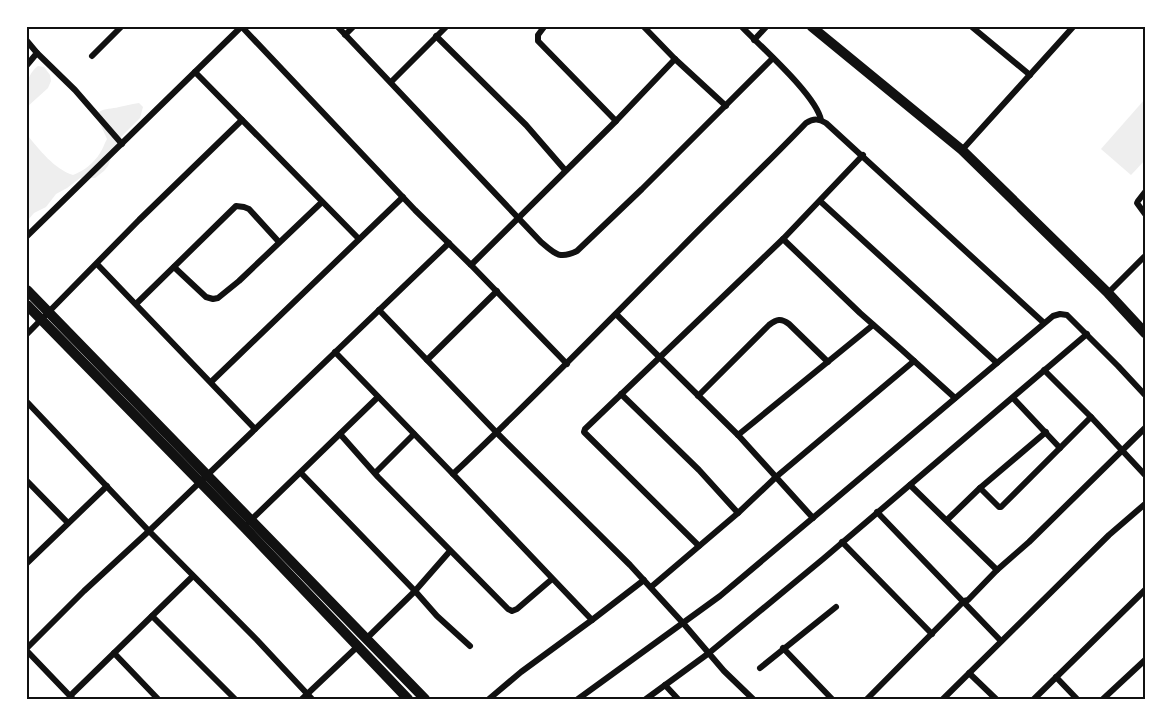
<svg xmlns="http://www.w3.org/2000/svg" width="1172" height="726" font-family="'Source Sans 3',sans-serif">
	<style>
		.green { fill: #eee }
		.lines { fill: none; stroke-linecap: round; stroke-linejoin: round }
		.minor { stroke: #111; stroke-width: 6 }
		.secondary { stroke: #111; stroke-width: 10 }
		.neatline { fill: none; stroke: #111; stroke-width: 2 }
	</style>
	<rect width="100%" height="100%" fill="#fff"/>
	<g class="green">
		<path d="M 38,66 L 44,67 L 50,75 L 51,81 L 48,88 L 27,107 C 27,91 24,77 38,66 Z"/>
		<path d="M 1145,99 L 1145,160 L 1131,175 L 1101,149 Z"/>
		<path d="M 139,103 L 143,107 L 140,118 L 118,140 L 108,166 L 104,171 L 95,178 L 80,178 L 67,188 L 56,194 L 46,207 L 34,213 L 27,221 L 27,135 C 40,150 54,169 73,175 C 84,171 94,163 100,153 C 103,149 104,144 107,139 L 97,117 L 99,112 C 105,108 112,109 119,107 C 126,106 130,104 139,103 Z"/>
	</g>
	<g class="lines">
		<g class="minor">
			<path d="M 242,27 L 415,210 L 471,265 L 567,364"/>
			<path d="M 338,27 L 541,242 C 554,253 559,260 577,251 L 642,189 L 773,58"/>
			<path d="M 544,27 L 538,35 L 538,41 L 616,121"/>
			<path d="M 644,27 L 675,59 L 726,106"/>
			<path d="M 742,27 C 761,47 816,95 821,120"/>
			<path d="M 972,27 L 1030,75"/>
			<path d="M 345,35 L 353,27"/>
			<path d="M 436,36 L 526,125 L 565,170"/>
			<path d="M 754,40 L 766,27"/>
			<path d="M 27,41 L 37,53 L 27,65"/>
			<path d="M 37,53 L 75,90 L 122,144"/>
			<path d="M 92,56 L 121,27"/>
			<path d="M 195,72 L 359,239"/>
			<path d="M 391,82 L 446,27"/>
			<path d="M 962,150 L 1073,27"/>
			<path d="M 1145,192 L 1138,201 L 1137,203 L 1145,214"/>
			<path d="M 820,201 L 997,363"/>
			<path d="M 27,236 L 241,27"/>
			<path d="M 783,239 L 863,155"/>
			<path d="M 97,264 L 255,429"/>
			<path d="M 471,265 L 616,121 L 675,59"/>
			<path d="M 174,267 L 206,297 L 213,299 L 218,298 L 239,281 L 322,202"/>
			<path d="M 1108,293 L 1145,256"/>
			<path d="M 136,304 L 236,206 L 244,207 L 249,209 L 279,242"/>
			<path d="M 379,310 L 497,433 L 630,565 L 683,623 L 724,671 L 753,699"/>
			<path d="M 616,314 L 738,435 L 813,518"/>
			<path d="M 27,334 L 139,220 L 242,120"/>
			<path d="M 335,352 L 453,474 L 592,620 L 644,580"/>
			<path d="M 427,360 L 497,291"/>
			<path d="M 1044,370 L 1091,417"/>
			<path d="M 211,382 L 403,197"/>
			<path d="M 621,394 L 699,470 L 738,513"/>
			<path d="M 698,396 L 769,325 C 777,319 781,318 789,324 L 828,362"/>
			<path d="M 1013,398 L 1060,448"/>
			<path d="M 27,402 L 148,530 L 257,640 L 312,699"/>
			<path d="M 340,434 L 378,477 L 508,609 L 512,611 L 517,609 L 552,579"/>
			<path d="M 738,435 L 873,325"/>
			<path d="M 301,473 L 415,591 L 437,616 L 470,646"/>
			<path d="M 375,473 L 414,434"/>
			<path d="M 453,474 C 531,401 605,324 680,249 C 722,206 765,166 806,123 C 814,118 819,119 826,123 L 1044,323"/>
			<path d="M 27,481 L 68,523"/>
			<path d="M 910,485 L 997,570 L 1029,542 L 1145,428"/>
			<path d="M 980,488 L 1046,432"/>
			<path d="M 877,512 L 1001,641"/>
			<path d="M 947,520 L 980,488 L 999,507 L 1001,507 L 1091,417 L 1145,475"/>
			<path d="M 249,522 L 378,397"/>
			<path d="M 842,542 L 932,634"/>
			<path d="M 699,546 L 584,432 L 585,429 L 783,239 L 860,313 L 902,350 L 955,398"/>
			<path d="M 27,563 L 107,486"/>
			<path d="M 651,587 L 738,513 L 776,477 L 914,361"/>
			<path d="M 152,616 L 235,699"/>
			<path d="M 366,639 L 415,591 L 450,551"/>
			<path d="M 27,648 L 84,591 L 149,531 L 449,243"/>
			<path d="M 783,648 L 832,699"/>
			<path d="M 27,651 L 72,698"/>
			<path d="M 114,653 L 158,699"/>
			<path d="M 760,668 L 836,607"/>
			<path d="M 969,673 L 996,699"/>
			<path d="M 1056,677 L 1077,699"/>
			<path d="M 665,685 L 678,699"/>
			<path d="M 70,696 L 193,576"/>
			<path d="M 302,699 L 358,646"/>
			<path d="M 489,699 L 521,672 L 592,620"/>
			<path d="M 578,699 L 720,596 L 1053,316 L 1060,314 L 1067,315 L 1118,366 L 1145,395"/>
			<path d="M 646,699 L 709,653 L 823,559 L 1087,334"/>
			<path d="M 867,699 L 964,601 L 968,600 L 997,570"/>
			<path d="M 943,699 L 1109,535 L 1145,504"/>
			<path d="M 1034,699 L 1145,590"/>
			<path d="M 1103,699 L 1145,660"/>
		</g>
		<g class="secondary">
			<path d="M 812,27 L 962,150 L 1108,293 L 1145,333"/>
			<path d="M 27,290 L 425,699"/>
			<path d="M 27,305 L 244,527 L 408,699"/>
		</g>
	</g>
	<rect width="1172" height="726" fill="none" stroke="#ffffff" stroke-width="57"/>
	<rect x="28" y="28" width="1116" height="670" class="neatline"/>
</svg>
